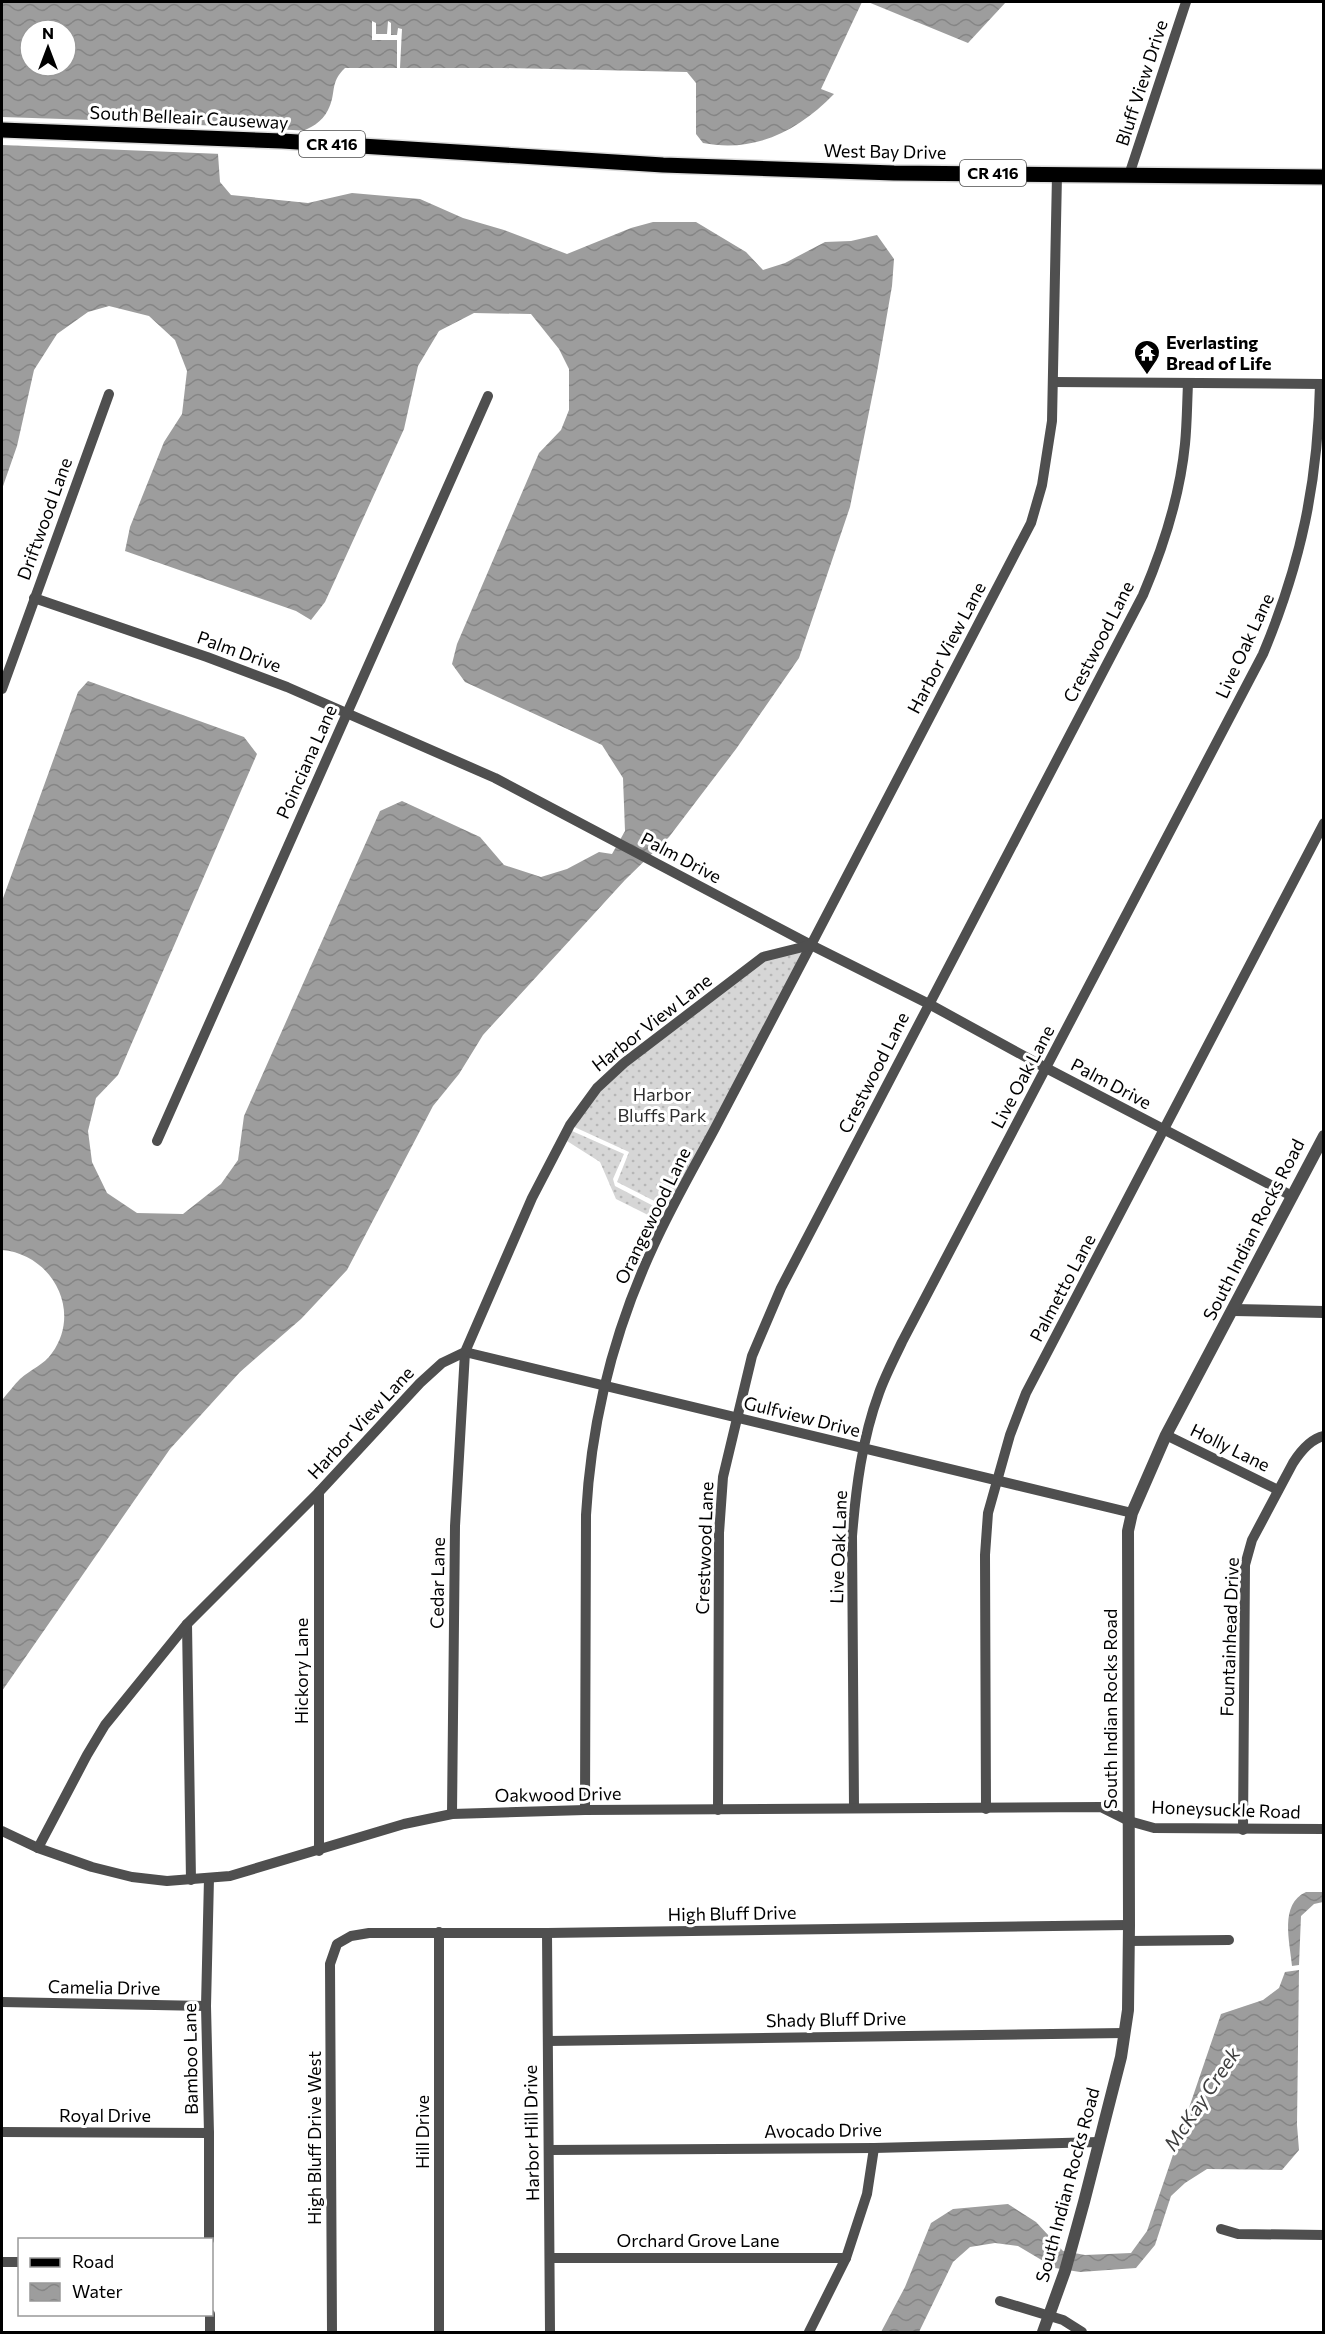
<svg xmlns="http://www.w3.org/2000/svg" width="1325" height="2334" font-family="Commissioner,sans-serif">
	<style>
		.grass { fill: url(#grass-dots) }
		.water { fill: url(#water-waves); fill-rule: evenodd }
		.pier { fill: #fff }
		.lines { fill: none; stroke-linecap: round; stroke-linejoin: round }
		.primary-casing { stroke: #dbdbdb; stroke-width: 18 }
		.minor { stroke: #4f4f4f; stroke-width: 10 }
		.tertiary { stroke: #4f4f4f; stroke-width: 12 }
		.primary { stroke: #000; stroke-width: 15 }
		.labels { text-anchor: middle; stroke-width: 6; stroke-linejoin: round; paint-order: stroke }
		.shield { fill: #fff; stroke: #4c4c4c; stroke-width: 1.5 }
		.shield-label { font-size: 16px; font-weight: bold; fill: #000 }
		.street-label { font-size: 18px; fill: #000; stroke: #fff }
		.poi-label { font-size: 18px; font-weight: bold; fill: #000; stroke: #fff; text-anchor: start }
		.park-label { font-size: 18px; fill: #2d2d2d; stroke: #fff }
		.water-label { font-size: 20px; font-style: italic; fill: #3e3e3e; stroke: #fff }
	</style>
	<defs>
		<pattern id="grass-dots" width="8" height="8" patternUnits="userSpaceOnUse" patternTransform="scale(1.5)"><rect width="8" height="8" fill="#d6d6d6"/><path d="M2 2h.1M6 6h.1" fill="none" stroke="#b6b6b6" stroke-width="1.8" stroke-linecap="round"/></pattern>
		<pattern id="water-waves" width="16" height="10" patternUnits="userSpaceOnUse" patternTransform="scale(1.5)"><rect width="16" height="10" fill="#9d9d9d"/><path d="M0 5q4-4 8 0t8 0" fill="none" stroke="#858585"/></pattern>
	</defs>
	<rect width="100%" height="100%" fill="#fff"/>
	<g class="grass">
		<path d="M 811,945 L 672,1210 L 617,1182 L 629,1152 L 570,1125 L 597,1088 L 763,957 Z"/>
		<path d="M 572,1131 L 624,1154 L 613,1179 L 615,1186 L 665,1212 L 660,1221 L 616,1199 L 600,1162 L 567,1141 Z"/>
	</g>
	<g class="water">
		<path d="M 2,2 L 862,2 L 821,89 L 834,94 C 798,131 755,153 703,143 L 696,134 L 696,83 L 687,72 L 504,68 L 345,68 C 329,83 337,93 328,110 C 312,142 256,138 224,141 L 218,154 L 220,182 L 231,195 L 308,203 L 352,193 L 420,199 L 463,218 L 504,230 L 567,254 L 631,228 L 653,222 L 696,222 L 746,252 L 763,270 L 785,263 L 825,242 L 851,241 L 877,235 L 894,259 L 892,286 L 877,372 L 850,507 L 799,658 L 736,749 L 669,837 L 625,880 L 483,1035 L 459,1074 L 433,1106 L 347,1270 L 301,1319 L 240,1372 L 170,1449 L 2,1691 L 2,1400 C 8,1393 14,1385 20,1379 C 31,1369 44,1365 52,1353 C 83,1310 51,1254 2,1250 L 2,901 L 78,692 L 88,681 L 244,737 L 257,754 L 118,1075 L 96,1098 L 88,1131 L 92,1162 L 107,1193 L 137,1213 L 183,1214 L 221,1184 L 238,1160 L 244,1116 L 380,811 L 402,801 L 480,837 L 504,865 L 541,877 L 567,869 L 599,852 L 612,854 L 625,831 L 623,778 L 602,745 L 465,682 L 452,664 L 457,644 L 539,453 L 561,430 L 569,410 L 569,369 L 559,349 L 531,314 L 474,313 L 439,331 L 418,366 L 404,429 L 325,602 L 311,620 L 296,611 L 125,551 L 130,527 L 164,442 L 182,414 L 187,371 L 175,340 L 149,316 L 109,306 L 88,312 L 57,334 L 34,370 L 17,446 L 2,489 ZM 30,30 L 66,30 L 66,66 L 30,66 Z"/>
		<path d="M 868,2 L 1006,2 L 968,43 Z"/>
		<path d="M 1306,1892 L 1323,1892 L 1323,1902 L 1314,1904 L 1301,1916 L 1299,1965 L 1292,1966 C 1290,1942 1279,1904 1306,1892 Z"/>
		<path d="M 1299,1970 L 1297,2125 L 1299,2150 L 1282,2170 L 1207,2169 L 1185,2183 L 1171,2196 L 1155,2245 L 1136,2268 L 1080,2272 L 1055,2268 L 1018,2246 L 995,2243 L 970,2247 L 953,2262 L 919,2332 L 881,2332 L 905,2287 L 931,2223 L 953,2209 L 1008,2204 L 1036,2222 L 1063,2251 L 1085,2255 L 1131,2253 L 1147,2231 L 1221,2014 L 1263,2000 L 1279,1988 L 1285,1972 Z"/>
	</g>
	<g class="pier">
		<path d="M 372,21 L 376,23 L 376,34 L 387,34 L 388,21 L 391,23 L 391,35 L 397,35 L 398,28 L 402,29 L 400,68 L 397,68 L 397,40 L 372,40 Z"/>
		<path d="M 2,117 L 123,121 L 312,131 L 302,136 L 227,143 L 222,154 L 2,145 Z"/>
	</g>
	<g class="lines">
		<defs>
			<path id="primary" d="M 2,130 L 282,141 L 663,165 L 894,173 L 1324,177"/>
		</defs>
		<use href="#primary" class="primary-casing"/>
		<g class="minor">
			<path d="M 1129,175 L 1186,2"/>
			<path d="M 1054,382 L 1324,384"/>
			<path d="M 34,598 L 207,657 L 287,687 L 495,778 L 811,945 L 929,1004 L 1046,1068 L 1292,1196"/>
			<path d="M 2,689 L 109,394"/>
			<path d="M 157,1141 L 488,396"/>
			<path d="M 1166,1435 L 1278,1490"/>
			<path d="M 187,1624 L 191,1880"/>
			<path d="M 854,1808 L 852,1536 C 856,1488 862,1439 879,1393 C 885,1376 894,1359 902,1342 L 1263,654 C 1301,563 1318,483 1320,384"/>
			<path d="M 986,1809 L 985,1555 L 988,1513 L 1010,1435 L 1026,1393 L 1324,823"/>
			<path d="M 585,1810 L 586,1515 C 591,1423 614,1331 653,1247 C 671,1207 693,1169 714,1130 C 746,1069 778,1007 811,945"/>
			<path d="M 718,1810 L 719,1533 L 723,1477 L 752,1356 L 781,1288 L 1143,595 C 1163,548 1180,495 1185,444 C 1187,424 1187,404 1188,384"/>
			<path d="M 452,1814 L 455,1526 L 465,1352 L 1132,1513"/>
			<path d="M 1243,1830 L 1245,1565 L 1252,1540 L 1293,1463 C 1300,1452 1310,1439 1324,1436"/>
			<path d="M 2,1831 L 38,1848 L 92,1867 L 132,1877 L 167,1881 L 230,1876 L 404,1824 L 452,1814 L 585,1810 L 1101,1807 L 1129,1821 L 1154,1828 L 1324,1829"/>
			<path d="M 38,1848 L 87,1755 L 105,1725 L 187,1624 L 319,1492 L 420,1383 L 442,1363 L 465,1352 L 532,1198 L 570,1125 L 597,1088 L 624,1063 L 763,957 L 811,945 L 1031,523 L 1042,485 L 1052,421 L 1057,175"/>
			<path d="M 319,1851 L 319,1492"/>
			<path d="M 439,1932 L 439,2332"/>
			<path d="M 547,1933 L 550,2332"/>
			<path d="M 1129,1941 L 1229,1940"/>
			<path d="M 2,2002 L 206,2006"/>
			<path d="M 548,2041 L 1124,2033"/>
			<path d="M 2,2132 L 209,2133"/>
			<path d="M 549,2150 L 874,2148 L 1099,2142"/>
			<path d="M 1221,2229 L 1238,2234 L 1324,2235"/>
			<path d="M 209,2240 L 209,2133 L 206,2006 L 209,1878"/>
			<path d="M 550,2258 L 846,2258"/>
			<path d="M 2,2262 L 20,2262"/>
			<path d="M 1000,2301 L 1063,2320 L 1082,2332"/>
			<path d="M 210,2314 L 210,2332"/>
			<path d="M 332,2332 L 330,1964 L 337,1944 L 351,1936 L 369,1933 L 547,1933 L 1129,1925"/>
			<path d="M 809,2332 L 846,2258 L 867,2194 L 874,2148"/>
		</g>
		<g class="tertiary">
			<path d="M 1234,1310 L 1324,1312"/>
			<path d="M 1043,2332 L 1065,2271 L 1084,2202 L 1121,2057 L 1128,2010 L 1129,1925 L 1128,1531 L 1132,1513 L 1166,1435 L 1324,1136"/>
		</g>
		<use href="#primary" class="primary"/>
	</g>
	<defs>
		<symbol id="temple-pin" viewBox="-11 -11 22 30"><path d="M0 17L-7.5 6A9.5 9.5 0 1 1 7.5 6Z" fill="#000" stroke="#fff"/><path d="M0-6L5-2H3V0L6.5 2.5H4V6H1.5V3h-3V6H-4V2.5H-6.5L-3 0V-2H-5Z" fill="#fff"/></symbol>
	</defs>
	<g fill-rule="evenodd">
		<use href="#temple-pin" x="1132" y="338" width="30" height="40"/>
	</g>
	<g class="labels">
		<g class="shield">
			<rect x="299" y="131" width="66" height="26" rx="4.5"/>
			<rect x="960" y="160" width="66" height="26" rx="4.5"/>
		</g>
		<g class="shield-label">
			<text x="332" y="150">CR 416</text>
			<text x="993" y="179">CR 416</text>
		</g>
		<g class="street-label">
			<text transform="translate(1142 83) rotate(-72)" y="6">Bluff View Drive</text>
			<text transform="translate(189 118) rotate(3)" y="6">South Belleair Causeway</text>
			<text transform="translate(885 152) rotate(1)" y="6">West Bay Drive</text>
			<text transform="translate(45 519) rotate(-70)" y="6">Driftwood Lane</text>
			<text transform="translate(1099 642) rotate(-63)" y="6">Crestwood Lane</text>
			<text transform="translate(1245 646) rotate(-65)" y="6">Live Oak Lane</text>
			<text transform="translate(947 648) rotate(-62)" y="6">Harbor View Lane</text>
			<text transform="translate(239 652) rotate(20)" y="6">Palm Drive</text>
			<text transform="translate(307 762) rotate(-66)" y="6">Poinciana Lane</text>
			<text transform="translate(681 858) rotate(28)" y="6">Palm Drive</text>
			<text transform="translate(652 1023) rotate(-38)" y="6">Harbor View Lane</text>
			<text transform="translate(874 1073) rotate(-63)" y="6">Crestwood Lane</text>
			<text transform="translate(1023 1077) rotate(-62)" y="6">Live Oak Lane</text>
			<text transform="translate(1111 1084) rotate(28)" y="6">Palm Drive</text>
			<text transform="translate(653 1216) rotate(-64)" y="6">Orangewood Lane</text>
			<text transform="translate(1254 1230) rotate(-63)" y="6">South Indian Rocks Road</text>
			<text transform="translate(1063 1288) rotate(-62)" y="6">Palmetto Lane</text>
			<text transform="translate(802 1417) rotate(14)" y="6">Gulfview Drive</text>
			<text transform="translate(361 1423) rotate(-47)" y="6">Harbor View Lane</text>
			<text transform="translate(1230 1448) rotate(26)" y="6">Holly Lane</text>
			<text transform="translate(839 1547) rotate(-88)" y="6">Live Oak Lane</text>
			<text transform="translate(705 1548) rotate(-88)" y="6">Crestwood Lane</text>
			<text transform="translate(438 1583) rotate(-89)" y="6">Cedar Lane</text>
			<text transform="translate(1230 1637) rotate(-88)" y="6">Fountainhead Drive</text>
			<text transform="translate(302 1671) rotate(-90)" y="6">Hickory Lane</text>
			<text transform="translate(1111 1709) rotate(-90)" y="6">South Indian Rocks Road</text>
			<text transform="translate(558 1795) rotate(-1)" y="6">Oakwood Drive</text>
			<text transform="translate(1226 1810) rotate(2)" y="6">Honeysuckle Road</text>
			<text transform="translate(732 1914) rotate(-1)" y="6">High Bluff Drive</text>
			<text transform="translate(104 1988) rotate(1)" y="6">Camelia Drive</text>
			<text transform="translate(836 2020) rotate(-1)" y="6">Shady Bluff Drive</text>
			<text transform="translate(191 2059) rotate(-91)" y="6">Bamboo Lane</text>
			<text x="105" y="2122">Royal Drive</text>
			<text transform="translate(823 2131) rotate(-1)" y="6">Avocado Drive</text>
			<text transform="translate(423 2132) rotate(-90)" y="6">Hill Drive</text>
			<text transform="translate(532 2133) rotate(-91)" y="6">Harbor Hill Drive</text>
			<text transform="translate(315 2138) rotate(-90)" y="6">High Bluff Drive West</text>
			<text transform="translate(1068 2185) rotate(-75)" y="6">South Indian Rocks Road</text>
			<text x="698" y="2247">Orchard Grove Lane</text>
		</g>
		<g class="poi-label">
			<text x="1166" y="349">Everlasting<tspan x="1166" dy="21">Bread of Life</tspan></text>
		</g>
		<g class="park-label">
			<text x="662" y="1101">Harbor<tspan x="662" dy="21">Bluffs Park</tspan></text>
		</g>
		<g class="water-label">
			<text transform="translate(1202 2099) rotate(-56)" y="7">McKay Creek</text>
		</g>
	</g>
	<rect width="1325" height="2334" fill="none" stroke="#000000" stroke-width="6"/>
	<rect x="18" y="2238" width="195" height="78" fill="#ffffff" stroke="#999999" stroke-width="1.5"/>
	<rect x="30" y="2258" width="30" height="9" fill="#000000" stroke="#999999" stroke-width="1.5"/>
	<text x="72" y="2268" font-size="18" fill="#000000">Road</text>
	<rect x="30" y="2283" width="30" height="18" fill="url(#water-waves)" stroke="#999999" stroke-width="1.5"/>
	<text x="72" y="2298" font-size="18" fill="#000000">Water</text>
	<g transform="translate(48 48)"><circle r="28" fill="#ffffff" stroke="#999999" stroke-width="1.5"/>
	<path d="M0-4.5L10 22L0 15L-10 22Z" fill="#000000"/>
	<text y="-9" font-size="16" font-weight="bold" text-anchor="middle" fill="#000000">N</text>
	</g>
</svg>
